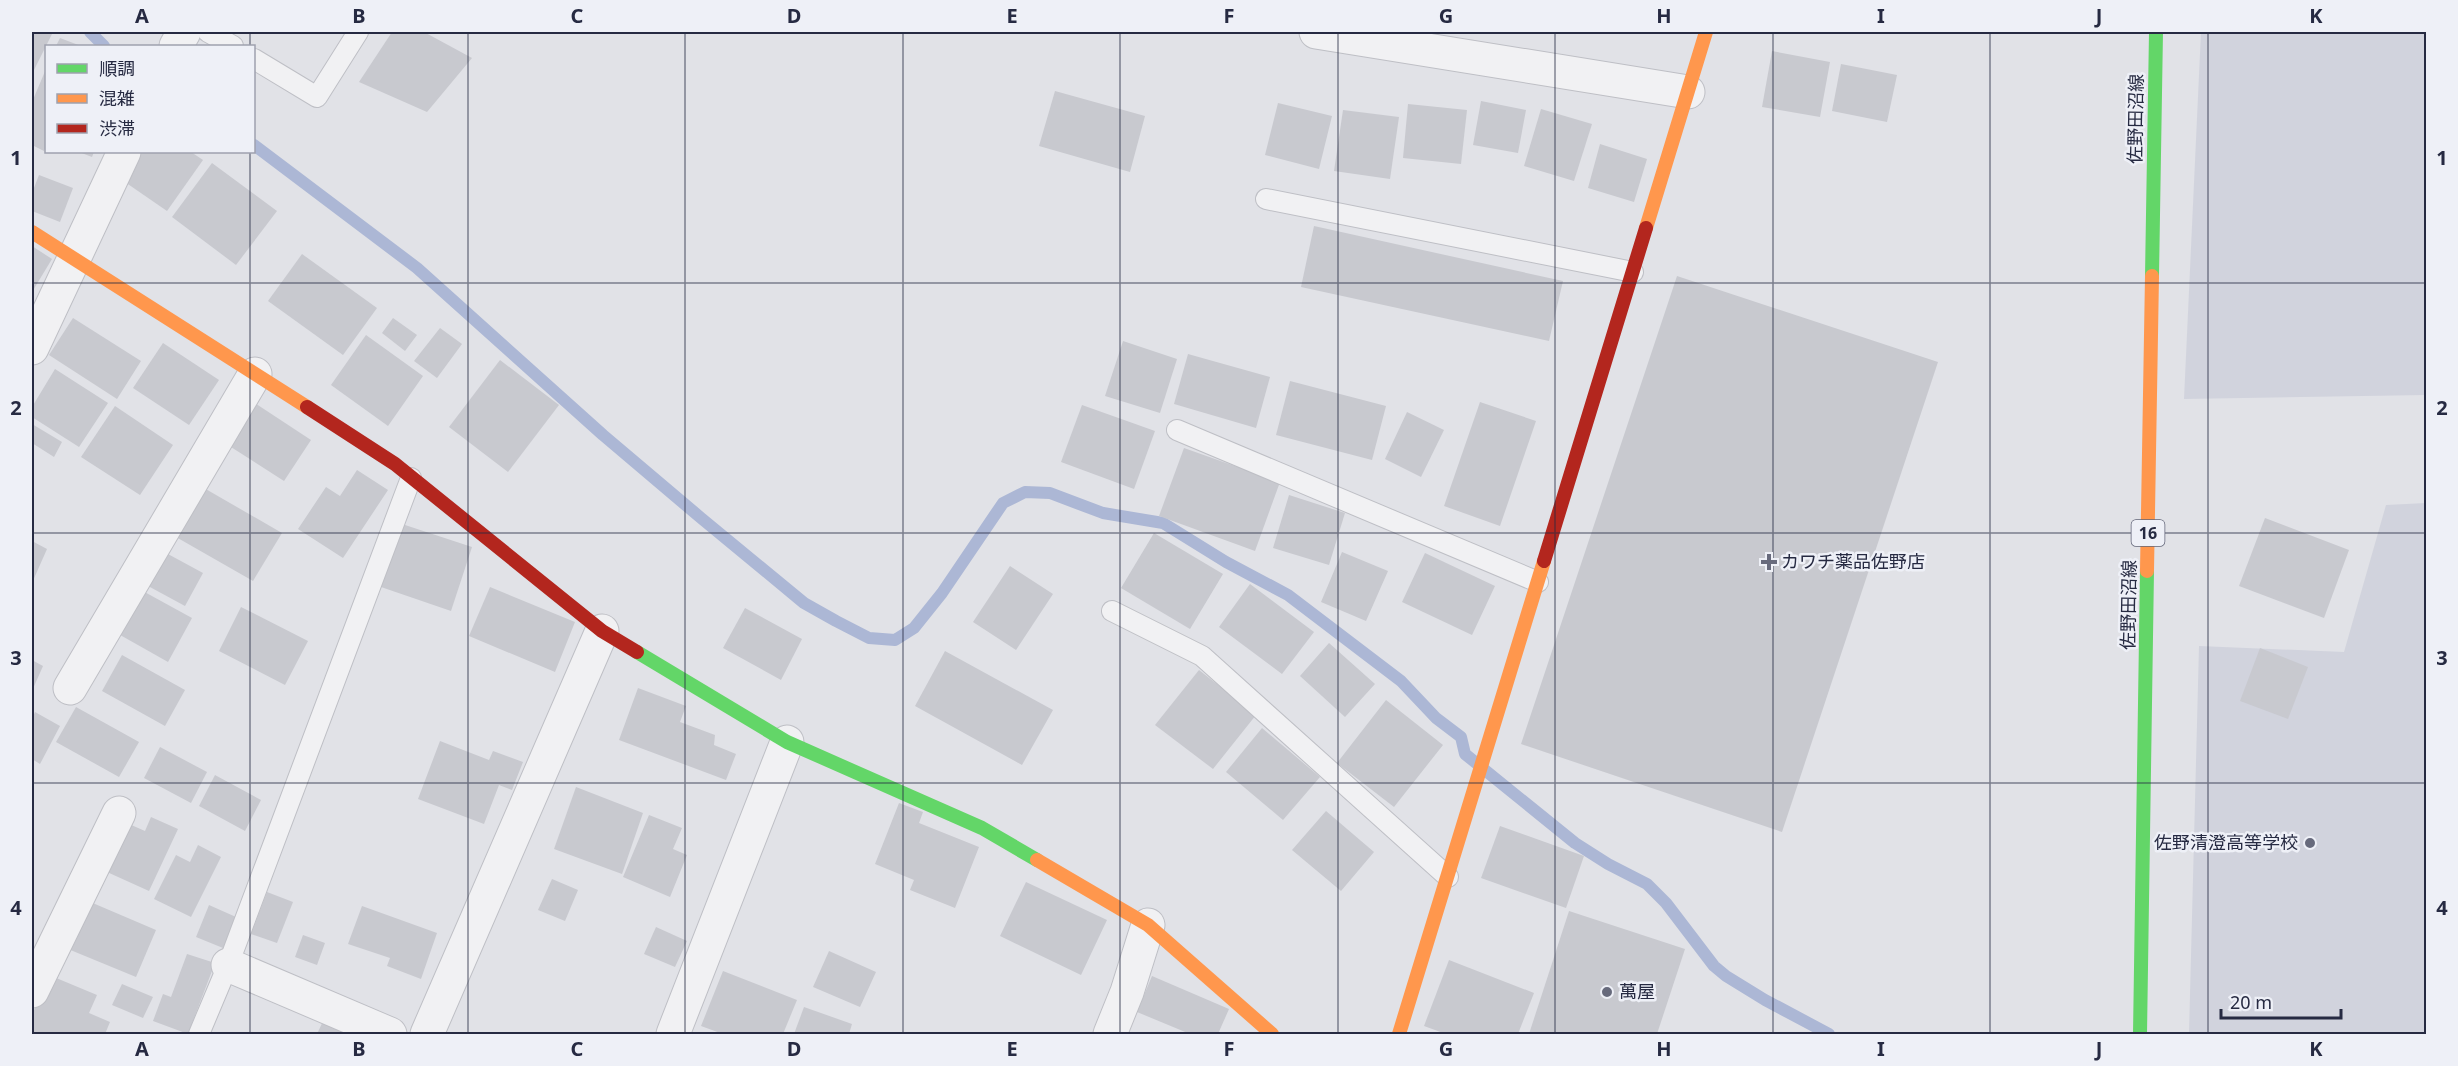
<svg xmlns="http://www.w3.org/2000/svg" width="2458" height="1066" font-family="'Noto Sans','Noto Sans JP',sans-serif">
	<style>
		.built { fill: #d1d3dd }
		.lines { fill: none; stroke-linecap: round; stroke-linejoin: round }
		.stream { stroke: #acb7d5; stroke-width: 12 }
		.building { fill: #c8c9cf }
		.lane-casing { stroke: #bebfc5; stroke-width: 22 }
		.street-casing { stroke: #bebfc5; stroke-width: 35 }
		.lane { stroke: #f1f1f3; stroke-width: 20 }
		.street { stroke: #f1f1f3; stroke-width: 33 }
		.fast { stroke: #63d668; stroke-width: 14 }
		.slow { stroke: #ff974d; stroke-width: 14 }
		.jam { stroke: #b3261e; stroke-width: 14 }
		.grid { fill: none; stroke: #262a42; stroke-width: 1.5; stroke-opacity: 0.55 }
		.poi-dot { fill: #676a7c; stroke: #eef0f7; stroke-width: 2 }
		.labels { text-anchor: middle; stroke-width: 5; stroke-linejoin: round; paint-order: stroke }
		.shield { fill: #eef0f7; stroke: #626578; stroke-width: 1.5 }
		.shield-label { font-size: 16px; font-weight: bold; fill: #262a42 }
		.street-label { font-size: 18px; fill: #262a42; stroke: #eef0f7 }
		.poi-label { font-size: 18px; fill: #262a42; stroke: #eef0f7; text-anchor: start }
		.neatline { fill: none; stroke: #262a42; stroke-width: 2 }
		.grid-label { font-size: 20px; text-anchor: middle; font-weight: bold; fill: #262a42 }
	</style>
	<rect width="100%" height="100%" fill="#e1e2e7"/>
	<g class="built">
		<path d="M 2201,32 L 2426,32 L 2426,395 L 2184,399 Z"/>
		<path d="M 2426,503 L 2426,1034 L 2189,1034 L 2199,646 L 2344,652 L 2386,505 Z"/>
	</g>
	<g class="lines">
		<g class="stream">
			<path d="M 90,32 L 104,46"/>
			<path d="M 254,145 L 417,268 L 603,435 L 701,518 L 804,603 L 836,621 L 869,638 L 895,640 L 914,628 L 942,593 L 1003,503 L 1025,492 L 1050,493 L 1103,513 L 1163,523 L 1226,562 L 1288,595 L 1401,681 L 1436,718 L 1461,737 L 1465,754 L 1575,843 L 1608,864 L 1647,884 L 1666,903 L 1714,966 L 1726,976 L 1765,1000 L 1829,1034"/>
		</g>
	</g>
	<g class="building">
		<path d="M 32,32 L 53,32 L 32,74 Z"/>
		<path d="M 392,32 L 424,32 L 472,58 L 427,112 L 359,82 Z"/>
		<path d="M 60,38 L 81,46 L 56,46 Z"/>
		<path d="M 1772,51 L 1830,62 L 1820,117 L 1762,107 Z"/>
		<path d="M 1841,64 L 1897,75 L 1887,122 L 1832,111 Z"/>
		<path d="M 46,69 L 46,146 L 44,151 L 32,145 L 32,102 Z"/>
		<path d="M 1055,91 L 1145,116 L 1130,172 L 1039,146 Z"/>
		<path d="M 1481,101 L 1526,110 L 1518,153 L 1473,145 Z"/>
		<path d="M 1278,103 L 1332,116 L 1319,169 L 1265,155 Z"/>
		<path d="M 1408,104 L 1467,110 L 1461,164 L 1403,158 Z"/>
		<path d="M 1541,109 L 1592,124 L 1574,181 L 1524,166 Z"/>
		<path d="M 1343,110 L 1399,117 L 1390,179 L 1334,171 Z"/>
		<path d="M 1600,144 L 1647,159 L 1634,202 L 1588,188 Z"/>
		<path d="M 79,152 L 94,152 L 92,157 Z"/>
		<path d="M 142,152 L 191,152 L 203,160 L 167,211 L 122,180 Z"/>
		<path d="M 212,163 L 277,211 L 236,265 L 172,217 Z"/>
		<path d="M 39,175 L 73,188 L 60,222 L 32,211 L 32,193 Z"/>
		<path d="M 1314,226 L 1563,281 L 1549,341 L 1301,287 Z"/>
		<path d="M 32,246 L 52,259 L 32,292 Z"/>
		<path d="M 302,254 L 377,308 L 343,355 L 268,301 Z"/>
		<path d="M 1677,276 L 1938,362 L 1782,832 L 1521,744 Z"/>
		<path d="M 73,318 L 141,361 L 117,399 L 49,355 Z"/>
		<path d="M 393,318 L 417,335 L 405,351 L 382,333 Z"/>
		<path d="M 440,328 L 462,344 L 437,378 L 414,361 Z"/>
		<path d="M 366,335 L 423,376 L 388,426 L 331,385 Z"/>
		<path d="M 1123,341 L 1177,359 L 1160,413 L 1105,396 Z"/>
		<path d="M 163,343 L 219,380 L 189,425 L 133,388 Z"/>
		<path d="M 1188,354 L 1270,377 L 1256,428 L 1174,404 Z"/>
		<path d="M 500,360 L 559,405 L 508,472 L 449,427 Z"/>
		<path d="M 55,369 L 108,403 L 79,447 L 32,417 L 32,407 Z"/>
		<path d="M 1290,381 L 1386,406 L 1372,460 L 1276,435 Z"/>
		<path d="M 247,398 L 311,440 L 284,481 L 220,440 Z"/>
		<path d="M 1480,402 L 1536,421 L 1500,526 L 1444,506 Z"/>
		<path d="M 1082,405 L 1155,431 L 1134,489 L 1061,462 Z"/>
		<path d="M 115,406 L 173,445 L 140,495 L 81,457 Z"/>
		<path d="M 1407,412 L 1444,430 L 1421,477 L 1385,459 Z"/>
		<path d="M 32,424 L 62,442 L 54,457 L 32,443 Z"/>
		<path d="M 1184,448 L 1280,482 L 1255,551 L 1159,516 Z"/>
		<path d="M 357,470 L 388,490 L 343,558 L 298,529 L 326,487 L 340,496 Z"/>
		<path d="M 197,484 L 282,533 L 253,581 L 169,533 Z"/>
		<path d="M 1289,495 L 1345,513 L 1329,565 L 1273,548 Z"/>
		<path d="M 2265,518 L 2349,550 L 2324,618 L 2239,586 Z"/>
		<path d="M 402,524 L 472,547 L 451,611 L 381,587 Z"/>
		<path d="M 1154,533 L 1223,574 L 1190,629 L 1121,588 Z"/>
		<path d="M 32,541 L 47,549 L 32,583 Z"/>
		<path d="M 155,547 L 203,573 L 185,606 L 137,580 Z"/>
		<path d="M 1342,552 L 1388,571 L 1366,621 L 1321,602 Z"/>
		<path d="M 1425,553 L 1495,586 L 1472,635 L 1402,602 Z"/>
		<path d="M 1010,566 L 1053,594 L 1016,650 L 973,622 Z"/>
		<path d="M 130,584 L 192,618 L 168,662 L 106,627 Z"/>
		<path d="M 1250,584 L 1314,632 L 1282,674 L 1219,627 Z"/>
		<path d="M 490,587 L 575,622 L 555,672 L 469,636 Z"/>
		<path d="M 241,607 L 308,641 L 285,685 L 219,651 Z"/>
		<path d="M 745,608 L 802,639 L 781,680 L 723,648 Z"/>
		<path d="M 1329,643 L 1375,684 L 1345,717 L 1300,676 Z"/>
		<path d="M 2260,648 L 2308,667 L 2288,719 L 2240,701 Z"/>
		<path d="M 945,651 L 1053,710 L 1022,765 L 915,706 Z"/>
		<path d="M 122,655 L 185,690 L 165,726 L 102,691 Z"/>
		<path d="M 32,660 L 43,666 L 32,691 Z"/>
		<path d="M 1199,670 L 1256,715 L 1213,769 L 1155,725 Z"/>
		<path d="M 638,688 L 686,706 L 680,722 L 715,735 L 714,745 L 736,754 L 726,780 L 619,740 Z"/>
		<path d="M 1386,700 L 1443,745 L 1394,807 L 1337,763 Z"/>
		<path d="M 76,707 L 139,742 L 119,777 L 56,742 Z"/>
		<path d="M 35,712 L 60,726 L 40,764 L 32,759 L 32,719 Z"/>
		<path d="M 1262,728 L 1320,777 L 1283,820 L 1226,772 Z"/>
		<path d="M 440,741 L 489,760 L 493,751 L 523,762 L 512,790 L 499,785 L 484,824 L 418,799 Z"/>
		<path d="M 160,747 L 207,772 L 191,803 L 144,778 Z"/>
		<path d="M 215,775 L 261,800 L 245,831 L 199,806 Z"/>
		<path d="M 576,787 L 643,813 L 622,874 L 554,849 Z"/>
		<path d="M 899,803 L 923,812 L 919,823 L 979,847 L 955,908 L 910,890 L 914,880 L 875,864 Z"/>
		<path d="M 1326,811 L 1374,852 L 1341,891 L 1292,850 Z"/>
		<path d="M 649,815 L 682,828 L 673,849 L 687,855 L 670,897 L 623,877 Z"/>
		<path d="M 151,817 L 178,829 L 149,891 L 107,872 L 129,824 L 145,831 Z"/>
		<path d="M 1500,826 L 1584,856 L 1566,908 L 1481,878 Z"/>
		<path d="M 198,845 L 221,857 L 191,917 L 154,899 L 176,855 L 190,862 Z"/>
		<path d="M 552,879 L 578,890 L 565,921 L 538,910 Z"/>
		<path d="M 1026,882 L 1107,920 L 1081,975 L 1000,936 Z"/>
		<path d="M 267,892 L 293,902 L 277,943 L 251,934 Z"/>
		<path d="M 88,901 L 156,930 L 136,977 L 68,949 Z"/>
		<path d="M 209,905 L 236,917 L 223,948 L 196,937 Z"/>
		<path d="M 362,906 L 437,933 L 421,979 L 387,966 L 390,958 L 348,944 Z"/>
		<path d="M 1569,911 L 1685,949 L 1657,1034 L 1529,1034 Z"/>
		<path d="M 656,927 L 687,941 L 675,967 L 644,954 Z"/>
		<path d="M 303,935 L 325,943 L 317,965 L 295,957 Z"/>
		<path d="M 829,951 L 876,972 L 860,1007 L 813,987 Z"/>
		<path d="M 187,954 L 215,963 L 188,1034 L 153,1021 L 163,994 L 171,997 Z"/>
		<path d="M 1449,960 L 1534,993 L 1518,1034 L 1446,1034 L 1424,1026 Z"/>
		<path d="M 723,971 L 797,1000 L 783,1034 L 723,1034 L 701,1026 Z"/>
		<path d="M 49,975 L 97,995 L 89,1013 L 110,1022 L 105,1034 L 36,1034 L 32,1033 L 32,1015 Z"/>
		<path d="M 1152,976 L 1229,1009 L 1218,1034 L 1190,1034 L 1137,1012 Z"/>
		<path d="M 122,984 L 153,997 L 143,1018 L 112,1005 Z"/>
		<path d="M 804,1007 L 852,1024 L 849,1034 L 794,1034 Z"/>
		<path d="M 325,1017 L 366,1034 L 317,1034 Z"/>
	</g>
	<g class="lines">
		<defs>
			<g id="lane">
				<path d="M 208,32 L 233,46"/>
				<path d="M 254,59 L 317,97 L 358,32"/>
				<path d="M 1266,199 L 1633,272"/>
				<path d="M 1177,430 L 1538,582"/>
				<path d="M 1112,611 L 1202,656 L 1448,877"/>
				<path d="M 199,1034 L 228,965 L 411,478"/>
			</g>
			<g id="street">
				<path d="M 1316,32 L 1688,92"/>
				<path d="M 176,46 L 184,32"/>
				<path d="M 32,348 L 124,152"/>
				<path d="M 70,688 L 255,374"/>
				<path d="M 228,965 L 390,1034"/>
				<path d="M 32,991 L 119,813"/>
				<path d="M 427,1034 L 602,631"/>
				<path d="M 673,1034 L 787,742"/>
				<path d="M 1110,1034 L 1127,992 L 1148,925"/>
			</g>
		</defs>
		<use href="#lane" class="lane-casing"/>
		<use href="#street" class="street-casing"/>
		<use href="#lane" class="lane"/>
		<use href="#street" class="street"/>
		<g class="fast">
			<path d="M 2152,276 L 2156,32"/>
			<path d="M 637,652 L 787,742 L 982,828 L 1037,860"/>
			<path d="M 2140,1034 L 2147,571"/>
		</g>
		<g class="slow">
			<path d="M 1646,228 L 1706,32"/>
			<path d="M 32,232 L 307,407"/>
			<path d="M 2147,571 L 2152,276"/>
			<path d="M 1037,860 L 1148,925 L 1272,1034"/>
			<path d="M 1399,1034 L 1544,561"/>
		</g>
		<g class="jam">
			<path d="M 307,407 L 395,464 L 602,631 L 637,652"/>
			<path d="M 1544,561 L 1646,228"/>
		</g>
	</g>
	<path class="grid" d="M 250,32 L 250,46M 468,32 L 468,1034M 685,32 L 685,1034M 903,32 L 903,1034M 1120,32 L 1120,1034M 1338,32 L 1338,1034M 1555,32 L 1555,1034M 1773,32 L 1773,1034M 1990,32 L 1990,1034M 2208,32 L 2208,1034M 250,152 L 250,1034M 32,283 L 2426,283M 32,533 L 2426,533M 32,783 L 2426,783"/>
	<g class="poi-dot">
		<path d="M1766 553h6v6h6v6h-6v6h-6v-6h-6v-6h6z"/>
		<circle cx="2310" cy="843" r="6"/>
		<circle cx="1607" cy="992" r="6"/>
	</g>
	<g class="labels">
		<rect class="shield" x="2131.5" y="520" width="33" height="26" rx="4.5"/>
		<g class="shield-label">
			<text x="2148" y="539">16</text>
		</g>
		<g class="street-label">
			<text transform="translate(2136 119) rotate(-89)" y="6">佐野田沼線</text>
			<text transform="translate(2129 605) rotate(-89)" y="6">佐野田沼線</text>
		</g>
		<g class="poi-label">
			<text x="1781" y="568">カワチ薬品佐野店</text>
			<text x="2298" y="849" text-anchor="end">佐野清澄高等学校</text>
			<text x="1619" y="998">萬屋</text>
		</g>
	</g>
	<rect width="2458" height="1066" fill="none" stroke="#eef0f7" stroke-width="66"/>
	<rect x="45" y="45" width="210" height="108" fill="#eef0f7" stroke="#9ea1af" stroke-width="1.5"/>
	<rect x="57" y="64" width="30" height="9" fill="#63d668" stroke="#9ea1af" stroke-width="1.5"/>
	<text x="99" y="75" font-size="18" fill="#262a42">順調</text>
	<rect x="57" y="94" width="30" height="9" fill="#ff974d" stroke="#9ea1af" stroke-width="1.5"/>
	<text x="99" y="105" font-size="18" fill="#262a42">混雑</text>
	<rect x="57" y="124" width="30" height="9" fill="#b3261e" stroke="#9ea1af" stroke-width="1.5"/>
	<text x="99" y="135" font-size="18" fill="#262a42">渋滞</text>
	<path d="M2221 1009v9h120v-9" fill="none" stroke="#262a42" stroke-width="3"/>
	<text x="2230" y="1009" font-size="18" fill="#262a42" stroke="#eef0f7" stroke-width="4.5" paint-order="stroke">20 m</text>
	<rect x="33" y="33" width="2392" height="1000" class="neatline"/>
	<g class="grid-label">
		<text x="142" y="23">A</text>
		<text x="359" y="23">B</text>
		<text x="577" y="23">C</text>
		<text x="794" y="23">D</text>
		<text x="1012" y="23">E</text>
		<text x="1229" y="23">F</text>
		<text x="1446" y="23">G</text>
		<text x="1664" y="23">H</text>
		<text x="1881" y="23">I</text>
		<text x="2099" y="23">J</text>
		<text x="2316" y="23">K</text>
		<text x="16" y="165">1</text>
		<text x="2442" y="165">1</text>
		<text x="16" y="415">2</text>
		<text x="2442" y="415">2</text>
		<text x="16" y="665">3</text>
		<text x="2442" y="665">3</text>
		<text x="16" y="915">4</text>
		<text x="2442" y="915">4</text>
		<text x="142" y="1056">A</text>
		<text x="359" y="1056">B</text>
		<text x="577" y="1056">C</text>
		<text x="794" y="1056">D</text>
		<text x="1012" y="1056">E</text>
		<text x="1229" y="1056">F</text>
		<text x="1446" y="1056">G</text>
		<text x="1664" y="1056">H</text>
		<text x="1881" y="1056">I</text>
		<text x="2099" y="1056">J</text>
		<text x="2316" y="1056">K</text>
	</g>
</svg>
